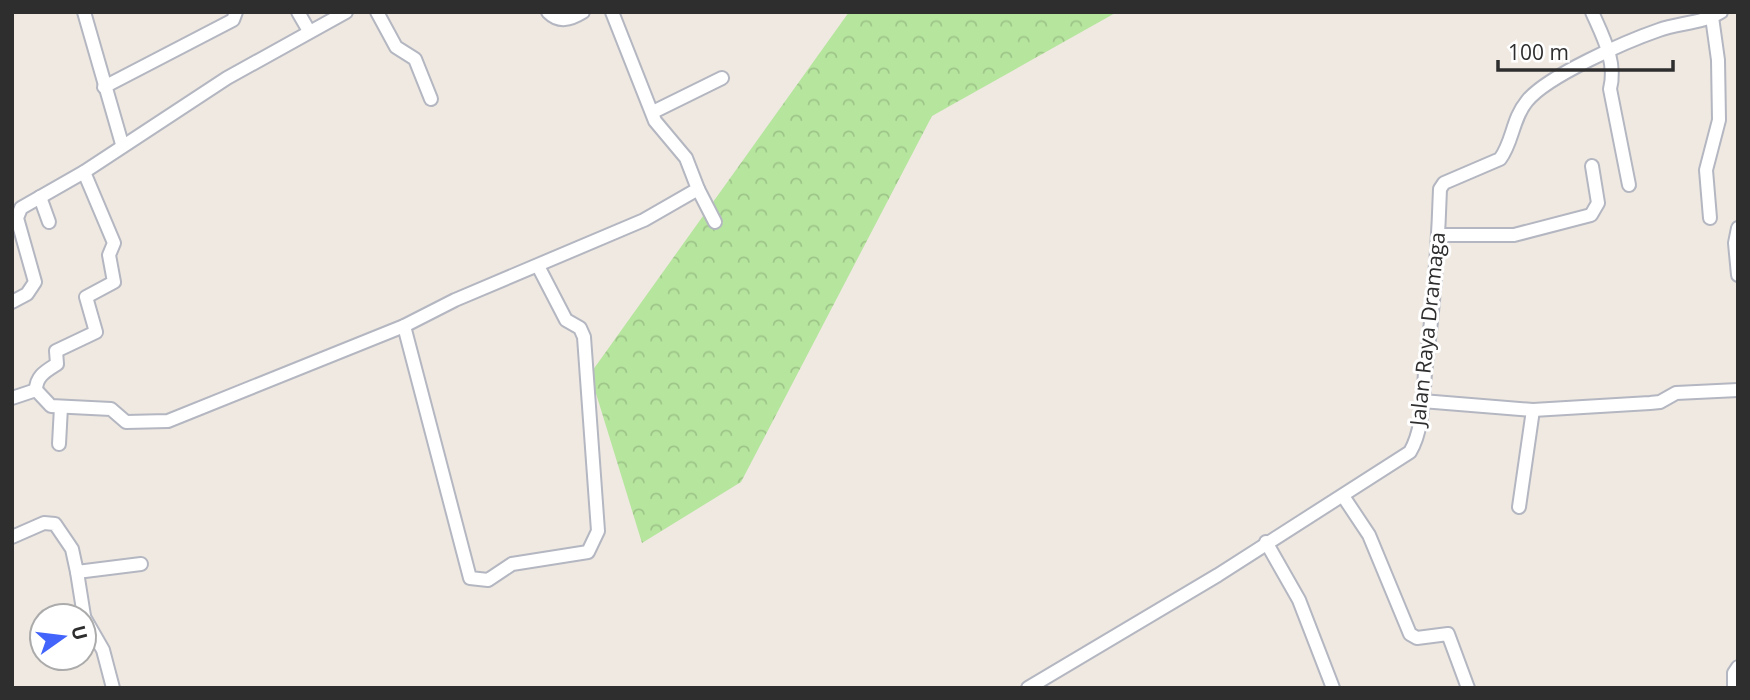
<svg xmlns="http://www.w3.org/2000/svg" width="1750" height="700" font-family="'Open Sans',sans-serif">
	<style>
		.forest { fill: url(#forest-crowns) }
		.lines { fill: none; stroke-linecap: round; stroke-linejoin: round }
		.minor-casing { stroke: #b4b7c1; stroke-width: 16 }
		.minor { stroke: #fff; stroke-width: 12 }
		.labels { text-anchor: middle; stroke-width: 6; stroke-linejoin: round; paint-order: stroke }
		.street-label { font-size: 21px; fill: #2e2e2e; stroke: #fff }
	</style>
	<defs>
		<pattern id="forest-crowns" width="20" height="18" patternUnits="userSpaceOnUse" patternTransform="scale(1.75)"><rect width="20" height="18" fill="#b6e59e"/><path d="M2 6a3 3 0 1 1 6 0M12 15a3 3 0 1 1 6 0" fill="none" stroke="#9dc588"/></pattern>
	</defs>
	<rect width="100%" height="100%" fill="#efe9e1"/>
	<path class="forest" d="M 849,12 L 1117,12 L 932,116 L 741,482 L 642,543 L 590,374 Z"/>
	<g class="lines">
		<defs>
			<g id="minor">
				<path d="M 84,12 L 122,144"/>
				<path d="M 298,12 L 309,31"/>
				<path d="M 377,12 L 396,47 L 415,59 L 431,99"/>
				<path d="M 548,12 C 559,23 570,20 583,12"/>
				<path d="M 1592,12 C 1603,37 1617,62 1610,89 L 1629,185"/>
				<path d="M 104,87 L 233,20 L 236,12"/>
				<path d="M 653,112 L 722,78"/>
				<path d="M 698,189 L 715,222"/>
				<path d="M 40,197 L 49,222"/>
				<path d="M 1710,218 L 1706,170 L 1719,120 L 1718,60 L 1712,17"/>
				<path d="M 1738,228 L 1735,243 L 1738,275"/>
				<path d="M 1439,235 L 1514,235 L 1591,215 L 1598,203 L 1592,166"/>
				<path d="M 12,302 L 27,294 L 35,282 L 17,218 L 21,208 L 84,172 L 227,78 L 346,12"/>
				<path d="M 404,326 L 470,578 L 488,580 L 512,564 L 588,552 L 598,531 L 584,337 L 580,328 L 566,320 L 538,266"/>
				<path d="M 36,390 C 36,376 46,371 57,364 L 56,351 L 96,332 L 86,297 L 114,282 L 109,255 L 114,243 L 84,172"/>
				<path d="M 12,398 L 36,390 L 51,406 L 111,409 L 126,422 L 168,421 L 404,326 L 455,300 L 644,220 L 698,189 L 686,158 L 655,121 L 612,12"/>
				<path d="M 1422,401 L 1533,410 L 1650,403 L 1660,402 L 1676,393 L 1738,390"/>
				<path d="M 59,444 L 61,407"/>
				<path d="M 1343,496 L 1369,535 L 1410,634 L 1417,638 L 1448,634 L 1468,688"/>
				<path d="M 1519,507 L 1533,410"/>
				<path d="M 12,537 L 44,523 L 55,524 L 72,549 L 77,572 L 141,564"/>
				<path d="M 1266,542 L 1299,600 L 1333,688"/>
				<path d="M 77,572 L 84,616"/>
				<path d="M 84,617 L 103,650 L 113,688"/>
				<path d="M 1028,688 L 1218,575 L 1410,452 C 1423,430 1423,398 1425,373 C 1433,312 1438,251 1440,189 L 1444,183 L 1500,159 C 1513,142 1512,119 1527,101 C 1547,76 1627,41 1659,30 C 1679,23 1703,23 1721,12"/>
				<path d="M 1734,688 L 1734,673 L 1738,667"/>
			</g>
		</defs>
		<use href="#minor" class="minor-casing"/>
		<use href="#minor" class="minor"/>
	</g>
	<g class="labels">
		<g class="street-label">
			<text transform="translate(1428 329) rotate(-84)" y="7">Jalan Raya Dramaga</text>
		</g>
	</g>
	<rect width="1750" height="700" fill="none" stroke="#2e2e2e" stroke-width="28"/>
	<g transform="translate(63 637) rotate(76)"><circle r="33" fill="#ffffff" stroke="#ababab" stroke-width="2"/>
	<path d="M0-5L12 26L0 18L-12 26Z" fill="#4264fb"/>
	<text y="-10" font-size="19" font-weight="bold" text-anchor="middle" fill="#2e2e2e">U</text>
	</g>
	<path d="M1498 60v10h175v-10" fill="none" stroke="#2e2e2e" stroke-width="3.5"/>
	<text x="1508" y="60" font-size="21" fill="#2e2e2e" stroke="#ffffff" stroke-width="5" paint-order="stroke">100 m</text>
</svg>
